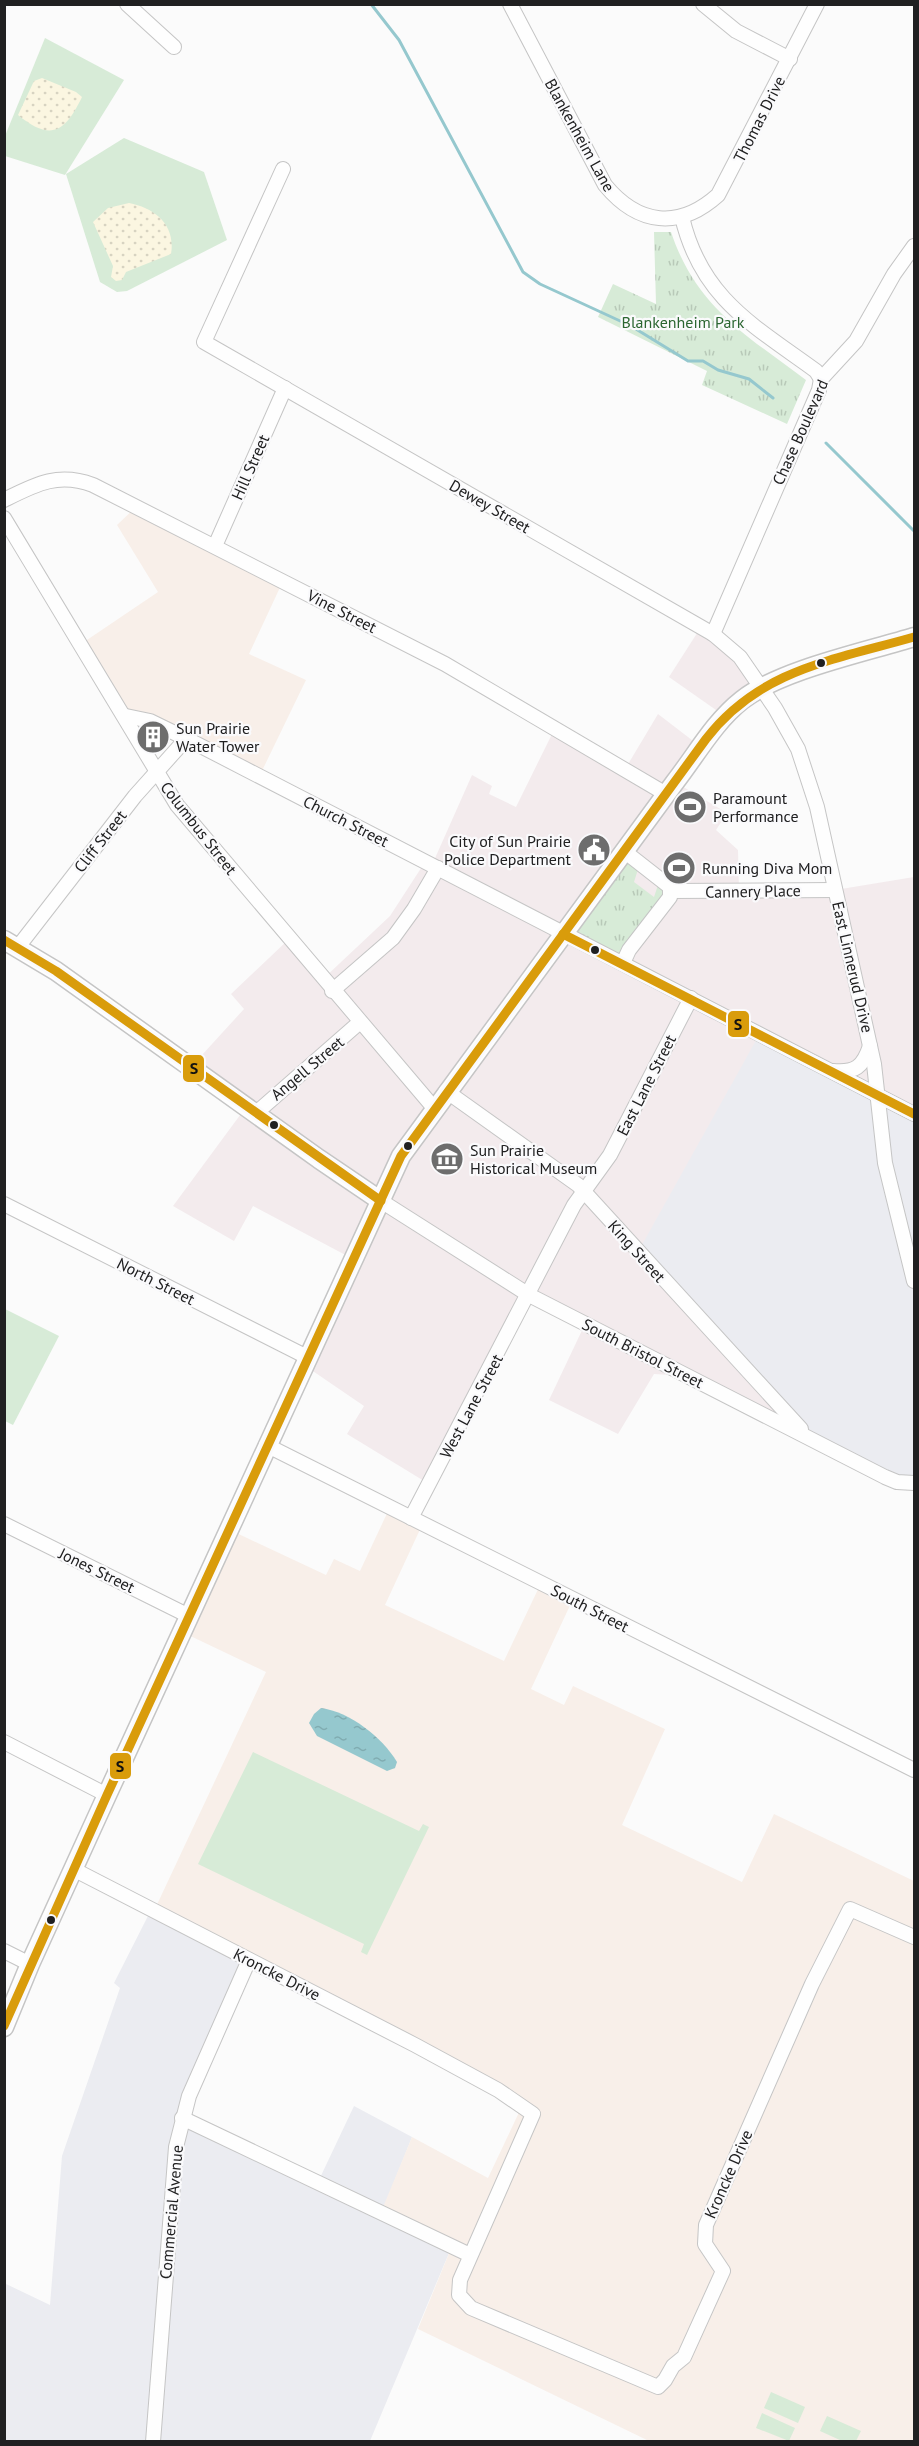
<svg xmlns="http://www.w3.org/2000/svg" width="919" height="2446" font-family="'PT Sans',sans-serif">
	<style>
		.commercial { fill: #f3ebed }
		.built { fill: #ebecf1 }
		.education { fill: #f8efe9 }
		.grass { fill: #d7ebd7 }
		.sand { fill: url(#sand-dots) }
		.park { fill: url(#park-tufts) }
		.water { fill: url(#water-ripples) }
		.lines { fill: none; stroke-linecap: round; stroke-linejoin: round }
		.stream { stroke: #95c8ce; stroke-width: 3 }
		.minor-casing { stroke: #c5c5c5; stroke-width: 16 }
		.major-casing { stroke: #c5c5c5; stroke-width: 21 }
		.minor { stroke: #fefefe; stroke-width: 14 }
		.major { stroke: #fefefe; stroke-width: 18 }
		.bus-1-casing { stroke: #fafafc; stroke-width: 14 }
		.bus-1 { stroke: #d99c0b; stroke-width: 9 }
		.bus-dot { fill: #202021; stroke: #fafafc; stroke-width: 2 }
		.labels { text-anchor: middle; stroke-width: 4.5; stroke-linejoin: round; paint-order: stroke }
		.street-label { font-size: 16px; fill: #202021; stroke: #fafafc }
		.park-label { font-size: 16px; fill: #2b6631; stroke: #fafafc }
		.poi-label { font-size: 16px; fill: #202021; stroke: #fafafc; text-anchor: start }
		.line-badge { stroke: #fafafc; stroke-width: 2 }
		.pale-badge-label { font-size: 16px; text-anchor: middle; font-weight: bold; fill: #111 }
	</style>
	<defs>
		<pattern id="sand-dots" width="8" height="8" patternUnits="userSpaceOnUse" patternTransform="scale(1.5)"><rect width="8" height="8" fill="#fbf6e1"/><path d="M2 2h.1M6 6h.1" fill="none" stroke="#d7d3c1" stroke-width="1.8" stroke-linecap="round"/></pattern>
		<pattern id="park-tufts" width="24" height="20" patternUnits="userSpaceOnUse" patternTransform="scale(1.5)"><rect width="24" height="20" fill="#d7ebd7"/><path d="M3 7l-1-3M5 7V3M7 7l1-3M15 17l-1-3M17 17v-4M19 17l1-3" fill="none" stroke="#b8c9b8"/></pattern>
		<pattern id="water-ripples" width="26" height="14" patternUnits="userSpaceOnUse" patternTransform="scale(1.5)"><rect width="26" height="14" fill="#95c8ce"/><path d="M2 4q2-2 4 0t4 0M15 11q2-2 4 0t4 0" fill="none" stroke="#80acb1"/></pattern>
	</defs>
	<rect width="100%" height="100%" fill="#fbfbfb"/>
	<g class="commercial">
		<path d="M 701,627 L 713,634 L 760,688 L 726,717 L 669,677 Z"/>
		<path d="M 658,714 L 701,747 L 675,782 L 727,813 L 716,830 L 738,850 L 739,891 L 835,890 L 914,877 L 914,1114 L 807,1435 L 689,1376 L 654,1374 L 618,1434 L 549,1400 L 585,1324 L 529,1295 L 429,1484 L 347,1434 L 364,1406 L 304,1365 L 353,1259 L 253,1206 L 234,1241 L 173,1206 L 246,1107 L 191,1067 L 244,1009 L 231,994 L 289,939 L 323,979 L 390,916 L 425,862 L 432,865 L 472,775 L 492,786 L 489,794 L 516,807 L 554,730 L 624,771 Z"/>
	</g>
	<g class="built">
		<path d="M 759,1035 L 914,1114 L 914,1483 L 807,1435 L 638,1252 Z"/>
		<path d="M 151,1910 L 249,1960 L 183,2118 L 318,2182 L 354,2106 L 412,2137 L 382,2212 L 452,2246 L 370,2441 L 5,2441 L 4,2283 L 50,2305 L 62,2156 L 120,1988 L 114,1983 Z"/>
	</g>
	<g class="education">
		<path d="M 136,507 L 283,581 L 249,654 L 306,680 L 259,777 L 126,716 L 81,644 L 158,592 L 117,525 Z"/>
		<path d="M 390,1507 L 423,1523 L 385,1605 L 504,1661 L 541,1583 L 573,1599 L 531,1689 L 564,1705 L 573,1686 L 665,1729 L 622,1825 L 742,1882 L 774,1814 L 914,1881 L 914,2441 L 649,2441 L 418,2329 L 452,2246 L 381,2212 L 412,2137 L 488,2178 L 522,2106 L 154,1911 L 266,1672 L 182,1632 L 228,1529 L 326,1575 L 334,1559 L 360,1571 Z"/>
	</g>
	<g class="grass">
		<path d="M 45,38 L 124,80 L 65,175 L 5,156 L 5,136 Z"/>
		<path d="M 124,138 L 204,172 L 227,240 L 127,291 L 117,292 L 100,282 L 66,174 Z"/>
		<path d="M 5,1309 L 59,1336 L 13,1425 L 5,1421 Z"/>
		<path d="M 253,1752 L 419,1831 L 423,1824 L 429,1827 L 367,1955 L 361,1952 L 364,1944 L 198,1864 Z"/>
		<path d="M 771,2392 L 805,2407 L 798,2423 L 764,2408 Z"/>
		<path d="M 762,2413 L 795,2428 L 789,2441 L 756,2428 Z"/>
		<path d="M 827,2416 L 861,2431 L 856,2441 L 842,2441 L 820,2431 Z"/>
	</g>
	<g class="sand">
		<path d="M 42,78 L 76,92 L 82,97 C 65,132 51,142 18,115 L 34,81 Z"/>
		<path d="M 129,203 C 155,208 176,225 171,254 L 126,272 L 122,280 L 116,281 L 111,277 L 113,266 L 93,222 L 108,208 Z"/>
	</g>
	<g class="park">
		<path d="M 654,232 L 671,232 C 696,307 746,335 806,380 L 787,424 L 702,385 L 707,371 L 598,317 L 613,284 L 656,304 Z"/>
		<path d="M 624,851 L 640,863 L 634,882 L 654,897 L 660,879 L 670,887 L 623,963 L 563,934 Z"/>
	</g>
	<path class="water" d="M 321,1708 C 350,1712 382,1737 397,1762 L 395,1768 L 387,1771 L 317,1736 L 309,1723 L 314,1714 Z"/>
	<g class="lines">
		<g class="stream">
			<path d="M 371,4 L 399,40 L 523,272 L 540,284 L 631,326 L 688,361 L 703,361 L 718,370 L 749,379 L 773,398"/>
			<path d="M 826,443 L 914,531"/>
		</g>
		<defs>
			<g id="minor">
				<path d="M 127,4 L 174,47"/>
				<path d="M 510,4 L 605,185 C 638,225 679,230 718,195 L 817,4"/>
				<path d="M 703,4 L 736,31 L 790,59"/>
				<path d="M 283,169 L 204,342 L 713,634 L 740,657 L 775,708 L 798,749 L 817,807 L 874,1064 L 885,1163 L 914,1281"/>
				<path d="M 682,217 C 701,298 753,325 816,371 L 821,379"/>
				<path d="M 4,500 C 36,484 58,472 93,485 L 445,664 L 666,794"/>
				<path d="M 4,518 L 177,805 L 434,1108"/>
				<path d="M 215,546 L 285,388"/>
				<path d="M 713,634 L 819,390 L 821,379 L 856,341 L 894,274 L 914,246"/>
				<path d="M 126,716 L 150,721 L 193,742 L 914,1114"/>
				<path d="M 670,891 L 835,890"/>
				<path d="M 18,947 L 135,796 L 186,739"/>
				<path d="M 623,963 L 629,950 L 670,897 L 670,887 L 624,851"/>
				<path d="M 332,991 L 393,938 L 414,909 L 438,868"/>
				<path d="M 833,1071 C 855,1073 863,1067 870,1046"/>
				<path d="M 446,1091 L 578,1185 L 801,1429"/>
				<path d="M 255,1114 L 360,1022"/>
				<path d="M 381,1201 L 529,1295 L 885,1477 L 897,1482 L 914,1483"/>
				<path d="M 4,1204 L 307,1357"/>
				<path d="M 266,1445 L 914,1770"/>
				<path d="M 411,1518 L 574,1205 L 610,1155 L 691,998"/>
				<path d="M 4,1524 L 189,1616"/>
				<path d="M 4,1742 L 107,1795"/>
				<path d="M 73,1869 L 415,2045 L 498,2090 L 533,2114 L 460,2280 L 459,2295 L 471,2308 L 658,2387 L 665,2380 L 673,2366 L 684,2357 L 723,2271 L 705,2244 L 706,2225 L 812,1984 L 850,1909 L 914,1937"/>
				<path d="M 4,1951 L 30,1964"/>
				<path d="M 182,2118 L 470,2255"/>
				<path d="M 153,2442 L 176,2147 L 189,2096 L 249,1960"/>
			</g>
			<g id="major">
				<path d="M 4,940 L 56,971 L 319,1159 L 381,1201"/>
				<path d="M 4,2027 L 30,1964 L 107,1795 L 401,1156 L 675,782 C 696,755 715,721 742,700 C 780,670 866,652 914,637"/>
			</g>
		</defs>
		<use href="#minor" class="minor-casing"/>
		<use href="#major" class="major-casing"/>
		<use href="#minor" class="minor"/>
		<use href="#major" class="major"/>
		<defs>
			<g id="bus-1">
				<path d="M 563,934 L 914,1114"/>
				<path d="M 4,940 L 56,971 L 381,1201"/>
				<path d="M 4,2026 L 107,1795 L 401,1156 L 706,739 C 760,669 834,660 914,637"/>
			</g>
		</defs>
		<use href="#bus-1" class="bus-1-casing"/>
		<use href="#bus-1" class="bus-1"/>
	</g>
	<defs>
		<symbol id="building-disc" viewBox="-11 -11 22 22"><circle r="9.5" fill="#6d6d6d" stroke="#fafafc"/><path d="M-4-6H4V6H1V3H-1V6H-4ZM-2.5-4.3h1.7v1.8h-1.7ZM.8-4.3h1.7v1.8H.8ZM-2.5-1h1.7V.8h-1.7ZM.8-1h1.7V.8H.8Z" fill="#fff"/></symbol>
		<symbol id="stadium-disc" viewBox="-11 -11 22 22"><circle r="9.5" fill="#6d6d6d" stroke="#fafafc"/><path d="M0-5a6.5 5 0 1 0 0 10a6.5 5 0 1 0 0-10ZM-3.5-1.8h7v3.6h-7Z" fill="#fff"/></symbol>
		<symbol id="civic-disc" viewBox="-11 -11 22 22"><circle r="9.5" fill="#6d6d6d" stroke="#fafafc"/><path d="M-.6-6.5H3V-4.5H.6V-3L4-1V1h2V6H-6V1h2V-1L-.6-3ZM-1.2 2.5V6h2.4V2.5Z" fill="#fff"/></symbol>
		<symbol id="museum-disc" viewBox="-11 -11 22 22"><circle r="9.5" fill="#6d6d6d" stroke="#fafafc"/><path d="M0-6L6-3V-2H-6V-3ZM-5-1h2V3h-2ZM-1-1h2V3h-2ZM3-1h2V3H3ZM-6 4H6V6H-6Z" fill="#fff"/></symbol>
	</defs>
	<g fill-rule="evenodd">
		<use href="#building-disc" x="134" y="718" width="38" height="38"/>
		<use href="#stadium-disc" x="671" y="788" width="38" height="38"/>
		<use href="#civic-disc" x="575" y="831" width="38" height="38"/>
		<use href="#stadium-disc" x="660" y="849" width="38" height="38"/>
		<use href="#museum-disc" x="428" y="1140" width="38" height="38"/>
	</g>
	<g class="bus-dot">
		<circle cx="821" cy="663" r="5"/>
		<circle cx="595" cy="950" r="5"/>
		<circle cx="274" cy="1125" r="5"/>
		<circle cx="408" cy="1146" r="5"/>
		<circle cx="51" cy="1920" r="5"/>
	</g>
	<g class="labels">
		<g class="street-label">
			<text transform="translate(759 119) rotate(-63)" y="6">Thomas Drive</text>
			<text transform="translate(580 135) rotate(61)" y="6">Blankenheim Lane</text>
			<text transform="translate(800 432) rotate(-66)" y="6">Chase Boulevard</text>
			<text transform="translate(250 467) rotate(-66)" y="6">Hill Street</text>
			<text transform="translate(490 506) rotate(30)" y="6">Dewey Street</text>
			<text transform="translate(342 611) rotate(27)" y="6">Vine Street</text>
			<text transform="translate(346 821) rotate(27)" y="6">Church Street</text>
			<text transform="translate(199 828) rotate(52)" y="6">Columbus Street</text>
			<text transform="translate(100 841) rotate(-52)" y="6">Cliff Street</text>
			<text transform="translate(753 891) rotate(-1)" y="6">Cannery Place</text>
			<text transform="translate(853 967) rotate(77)" y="6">East Linnerud Drive</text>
			<text transform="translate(307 1068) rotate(-40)" y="6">Angell Street</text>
			<text transform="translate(646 1085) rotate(-63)" y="6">East Lane Street</text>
			<text transform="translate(637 1251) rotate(48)" y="6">King Street</text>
			<text transform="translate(156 1281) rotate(27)" y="6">North Street</text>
			<text transform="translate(643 1353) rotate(27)" y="6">South Bristol Street</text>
			<text transform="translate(471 1406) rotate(-62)" y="6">West Lane Street</text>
			<text transform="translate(97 1570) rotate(26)" y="6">Jones Street</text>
			<text transform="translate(590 1608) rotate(27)" y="6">South Street</text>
			<text transform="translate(277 1974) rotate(27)" y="6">Kroncke Drive</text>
			<text transform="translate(728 2174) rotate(-66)" y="6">Kroncke Drive</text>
			<text transform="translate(171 2212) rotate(-85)" y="6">Commercial Avenue</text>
		</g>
		<g class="park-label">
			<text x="683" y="328">Blankenheim Park</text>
		</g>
		<g class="poi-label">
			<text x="176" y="734">Sun Prairie<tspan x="176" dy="18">Water Tower</tspan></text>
			<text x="713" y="804">Paramount<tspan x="713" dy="18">Performance</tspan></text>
			<text x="571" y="847" text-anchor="end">City of Sun Prairie<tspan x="571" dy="18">Police Department</tspan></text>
			<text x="702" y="874">Running Diva Mom</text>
			<text x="470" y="1156">Sun Prairie<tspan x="470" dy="18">Historical Museum</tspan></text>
		</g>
	</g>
	<g class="line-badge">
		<rect x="727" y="1010" width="23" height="28" rx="6" fill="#d99c0b"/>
		<rect x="182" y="1054" width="23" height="29" rx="6" fill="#d99c0b"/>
		<rect x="109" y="1752" width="23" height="28" rx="6" fill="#d99c0b"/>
	</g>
	<g class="pale-badge-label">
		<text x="738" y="1030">S</text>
		<text x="194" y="1074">S</text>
		<text x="120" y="1772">S</text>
	</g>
	<rect width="919" height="2446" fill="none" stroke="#202021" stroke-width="12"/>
</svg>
